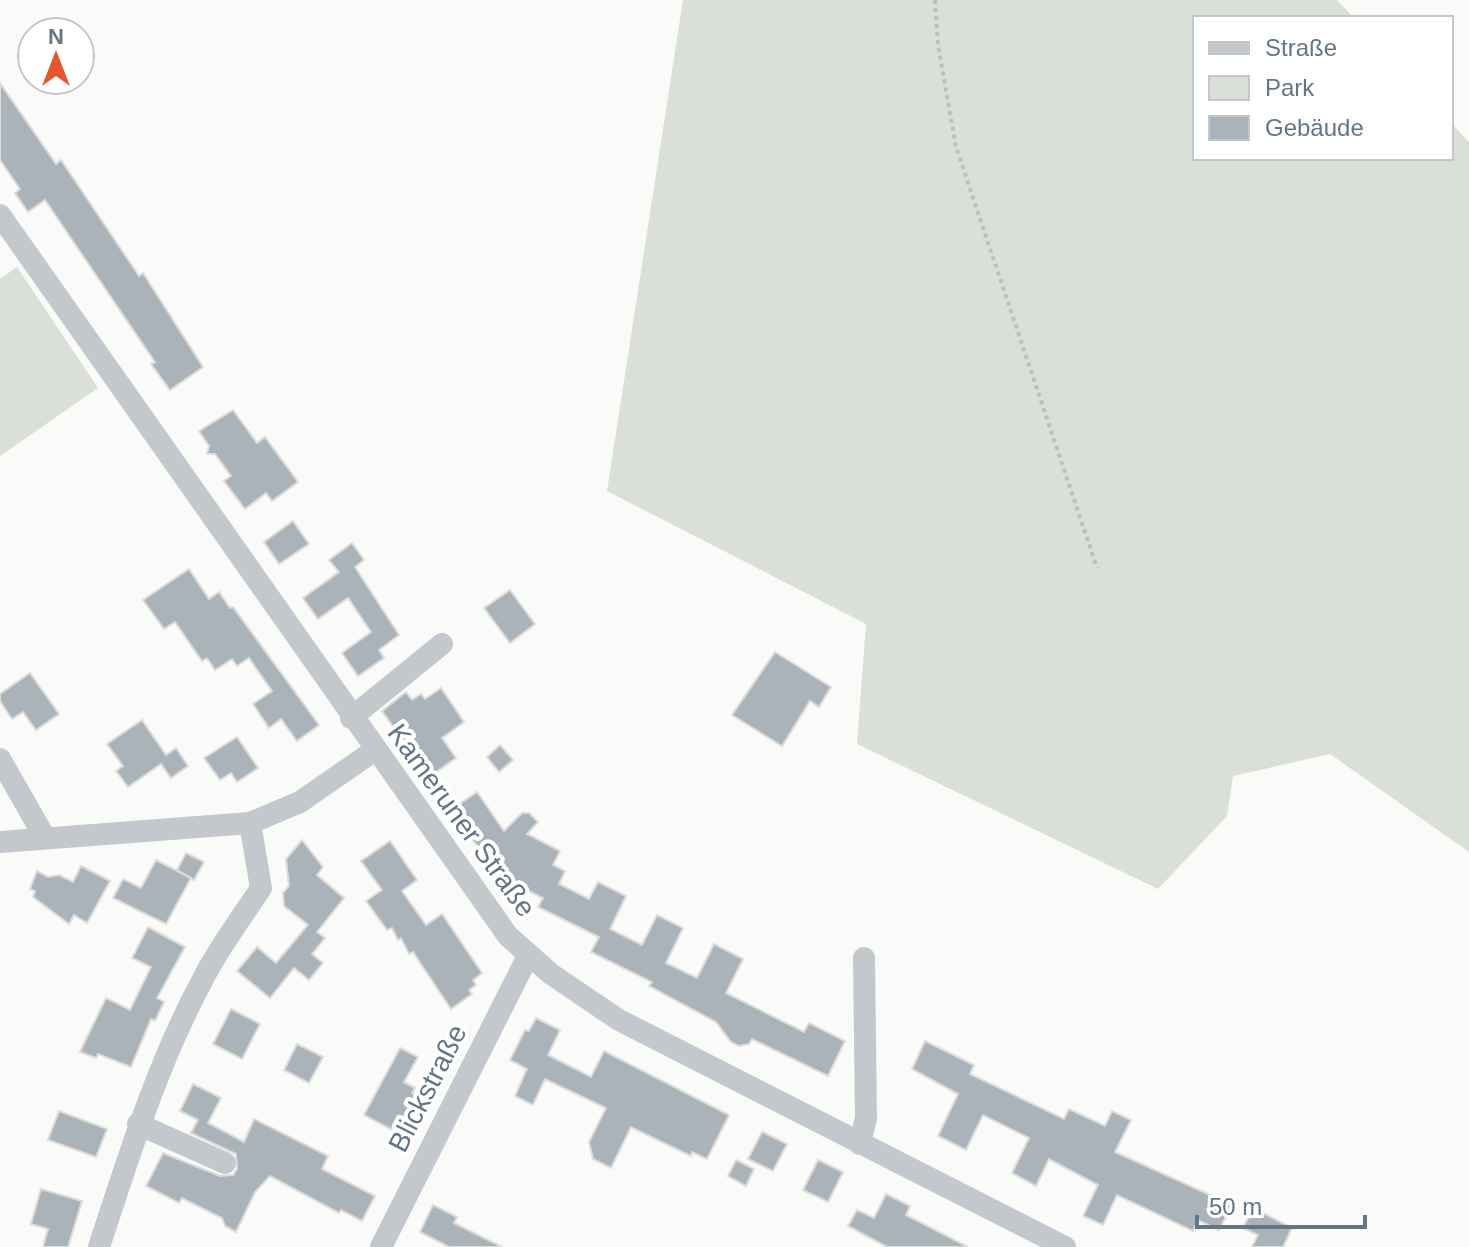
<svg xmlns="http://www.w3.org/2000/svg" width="1469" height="1247" font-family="Helvetica,sans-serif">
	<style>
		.green { fill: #dadfd7 }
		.building { fill: #aab3b9; stroke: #dcdcda; stroke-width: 2 }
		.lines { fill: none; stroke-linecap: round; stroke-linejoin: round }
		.path { stroke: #bbbfc2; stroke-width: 4; stroke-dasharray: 4 4; stroke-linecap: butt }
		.minor { stroke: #c3c8cc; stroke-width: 22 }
		.labels { text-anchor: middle; stroke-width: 8; stroke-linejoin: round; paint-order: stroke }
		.street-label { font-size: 28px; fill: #657683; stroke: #fff }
	</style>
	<rect width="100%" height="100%" fill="#fafaf8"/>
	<g class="green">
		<path d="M 683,0 L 1337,0 L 1354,18 L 1195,18 L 1195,158 L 1451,158 L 1451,123 L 1469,142 L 1469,852 L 1330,754 L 1233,776 L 1227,816 L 1158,889 L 857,744 L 866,624 L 607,491 Z"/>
		<path d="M 17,267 L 98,388 L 0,456 L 0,279 Z"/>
	</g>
	<g class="building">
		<path d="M 0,83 L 56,164 L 61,160 L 139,276 L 143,273 L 203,367 L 170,390 L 151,364 L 155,362 L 45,200 L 28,212 L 15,193 L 20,189 L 0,160 Z"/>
		<path d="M 233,410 L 257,443 L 265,437 L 298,482 L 272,501 L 266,493 L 245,509 L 224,481 L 231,476 L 215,454 L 207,454 L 209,446 L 199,431 Z"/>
		<path d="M 293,521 L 309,544 L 279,564 L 264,542 Z"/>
		<path d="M 352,543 L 364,560 L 355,567 L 399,635 L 379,650 L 384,658 L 358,676 L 342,653 L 371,632 L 348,598 L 318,619 L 303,598 L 339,572 L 329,560 Z"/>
		<path d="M 189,569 L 209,599 L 219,592 L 230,608 L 233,607 L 319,725 L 297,741 L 281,719 L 269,728 L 253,704 L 272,691 L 249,658 L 237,666 L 232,659 L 215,670 L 207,658 L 202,661 L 175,622 L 164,629 L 143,600 Z"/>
		<path d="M 510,590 L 535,624 L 510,643 L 484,608 Z"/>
		<path d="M 775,652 L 831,687 L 819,707 L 810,701 L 782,746 L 732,715 Z"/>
		<path d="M 30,673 L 59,714 L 36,730 L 23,712 L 12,719 L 0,701 L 0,694 Z"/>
		<path d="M 441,688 L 464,722 L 442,738 L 456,758 L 429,777 L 382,711 L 406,692 L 412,700 L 421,694 L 425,699 Z"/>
		<path d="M 142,720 L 166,755 L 176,748 L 188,766 L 171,778 L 161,764 L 128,787 L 116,771 L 123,766 L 107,744 Z"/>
		<path d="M 237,737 L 258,768 L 237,782 L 231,773 L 220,780 L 204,758 Z"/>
		<path d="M 500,745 L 513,760 L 499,772 L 487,757 Z"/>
		<path d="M 477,792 L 504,831 L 522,813 L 529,813 L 538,822 L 527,834 L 560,851 L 553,865 L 565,871 L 559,884 L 589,899 L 598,882 L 626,896 L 610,929 L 642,945 L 657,915 L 683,928 L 666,963 L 697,978 L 714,944 L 743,959 L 726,993 L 804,1032 L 809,1023 L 845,1041 L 828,1076 L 752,1039 L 749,1044 L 739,1046 L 731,1042 L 716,1022 L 649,986 L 652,982 L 591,952 L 599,937 L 538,907 L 543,898 L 515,884 L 508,888 L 451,810 Z"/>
		<path d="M 302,840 L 323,867 L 317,875 L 344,898 L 317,932 L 325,938 L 312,954 L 323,963 L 309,980 L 294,968 L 270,998 L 237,971 L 257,947 L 276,963 L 308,925 L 284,906 L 283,893 L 289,886 L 286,859 Z"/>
		<path d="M 390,841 L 417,880 L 402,891 L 426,925 L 442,914 L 482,973 L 473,980 L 476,985 L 469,990 L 472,994 L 451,1009 L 413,952 L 409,954 L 401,938 L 398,940 L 392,928 L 387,930 L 366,901 L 382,890 L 361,861 Z"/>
		<path d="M 186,853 L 204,862 L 194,880 L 177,870 Z"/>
		<path d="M 156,860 L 191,878 L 166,924 L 113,898 L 123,879 L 141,888 Z"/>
		<path d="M 81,866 L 110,881 L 87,923 L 74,915 L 69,924 L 33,897 L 35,891 L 30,889 L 37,871 L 48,877 L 59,875 L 73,882 Z"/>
		<path d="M 148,927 L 185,947 L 157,998 L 164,1002 L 155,1021 L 151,1019 L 131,1067 L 98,1054 L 96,1058 L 80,1052 L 106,998 L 130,1010 L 151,967 L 132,958 Z"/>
		<path d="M 231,1009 L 260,1024 L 242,1059 L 213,1044 Z"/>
		<path d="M 536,1018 L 560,1030 L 548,1055 L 591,1077 L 604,1051 L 729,1115 L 707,1159 L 692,1152 L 691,1156 L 631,1127 L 611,1168 L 593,1159 L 589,1142 L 606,1108 L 545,1079 L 533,1105 L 515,1096 L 527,1069 L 510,1060 L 525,1030 L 529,1031 Z"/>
		<path d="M 925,1041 L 974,1065 L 970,1074 L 1064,1119 L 1069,1109 L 1105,1126 L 1112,1111 L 1131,1120 L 1115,1152 L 1232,1205 L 1219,1230 L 1198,1220 L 1193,1231 L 1117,1195 L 1103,1225 L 1083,1216 L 1098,1185 L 1049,1159 L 1036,1186 L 1012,1173 L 1029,1138 L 983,1115 L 966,1150 L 938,1136 L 958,1094 L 912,1069 Z"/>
		<path d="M 297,1044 L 323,1057 L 309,1083 L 284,1070 Z"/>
		<path d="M 400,1048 L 418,1057 L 404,1082 L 415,1088 L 412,1093 L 422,1098 L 402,1135 L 364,1115 Z"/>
		<path d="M 193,1084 L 221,1098 L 208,1123 L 244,1142 L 254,1119 L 328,1156 L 322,1169 L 375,1196 L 362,1221 L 341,1210 L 339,1213 L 270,1176 L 255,1192 L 236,1232 L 225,1226 L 222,1218 L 182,1198 L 179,1203 L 146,1186 L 163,1153 L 220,1176 L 233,1175 L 237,1169 L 236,1154 L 191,1133 L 198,1120 L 180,1111 Z"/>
		<path d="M 59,1111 L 107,1129 L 96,1157 L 48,1140 Z"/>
		<path d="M 762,1132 L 787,1144 L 773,1171 L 748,1159 Z"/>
		<path d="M 736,1160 L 754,1169 L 746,1186 L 728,1176 Z"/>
		<path d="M 818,1160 L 843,1172 L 828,1202 L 803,1190 Z"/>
		<path d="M 41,1189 L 82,1201 L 68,1247 L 43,1247 L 48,1229 L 31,1224 Z"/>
		<path d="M 886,1194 L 910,1206 L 906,1215 L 968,1247 L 887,1247 L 848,1226 L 857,1210 L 874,1218 Z"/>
		<path d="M 433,1205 L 457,1217 L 454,1223 L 502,1247 L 449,1247 L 420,1232 Z"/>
		<path d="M 1253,1208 L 1292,1228 L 1283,1247 L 1252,1247 L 1258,1235 L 1243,1228 Z"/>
	</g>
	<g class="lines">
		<path class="path" d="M 935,0 L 938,45 L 956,147 L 1097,568"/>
		<g class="minor">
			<path d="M 0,215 L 508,936 L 551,974 L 619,1020 L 1065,1247"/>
			<path d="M 351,718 L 442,644"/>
			<path d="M 0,759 L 44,836"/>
			<path d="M 0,842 L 250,823 L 300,802 L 375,750"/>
			<path d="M 138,1124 L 225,1163"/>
			<path d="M 860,1144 L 866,1118 L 864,958"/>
			<path d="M 99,1247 C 129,1155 158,1062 204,977 C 220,946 242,917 261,888 L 250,823"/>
			<path d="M 381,1247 L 528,956"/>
		</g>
	</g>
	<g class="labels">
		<g class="street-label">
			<text transform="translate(462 820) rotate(54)" y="10">Kameruner Straße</text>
			<text transform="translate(427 1088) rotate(-63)" y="10">Blickstraße</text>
		</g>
	</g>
	<rect x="1193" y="16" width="260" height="144" fill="#ffffff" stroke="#c1c8cd" stroke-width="2"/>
	<rect x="1209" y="42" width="40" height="12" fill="#c3c8cc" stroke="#c1c8cd" stroke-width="2"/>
	<text x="1265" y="56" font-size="24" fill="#657683">Straße</text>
	<rect x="1209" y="76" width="40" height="24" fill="#dadfd7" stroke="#c1c8cd" stroke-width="2"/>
	<text x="1265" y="96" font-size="24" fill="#657683">Park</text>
	<rect x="1209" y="116" width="40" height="24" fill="#aab3b9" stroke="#c1c8cd" stroke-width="2"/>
	<text x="1265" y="136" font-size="24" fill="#657683">Gebäude</text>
	<g transform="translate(56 56)"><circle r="38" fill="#ffffff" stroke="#c1c8cd" stroke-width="2"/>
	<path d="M0-6L14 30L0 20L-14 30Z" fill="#e4572e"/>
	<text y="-12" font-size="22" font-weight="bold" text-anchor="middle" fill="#657683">N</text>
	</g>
	<path d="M1197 1215v12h168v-12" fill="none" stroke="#657683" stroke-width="4"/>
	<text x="1209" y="1215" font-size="24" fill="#657683" stroke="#ffffff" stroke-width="6" paint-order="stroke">50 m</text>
</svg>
